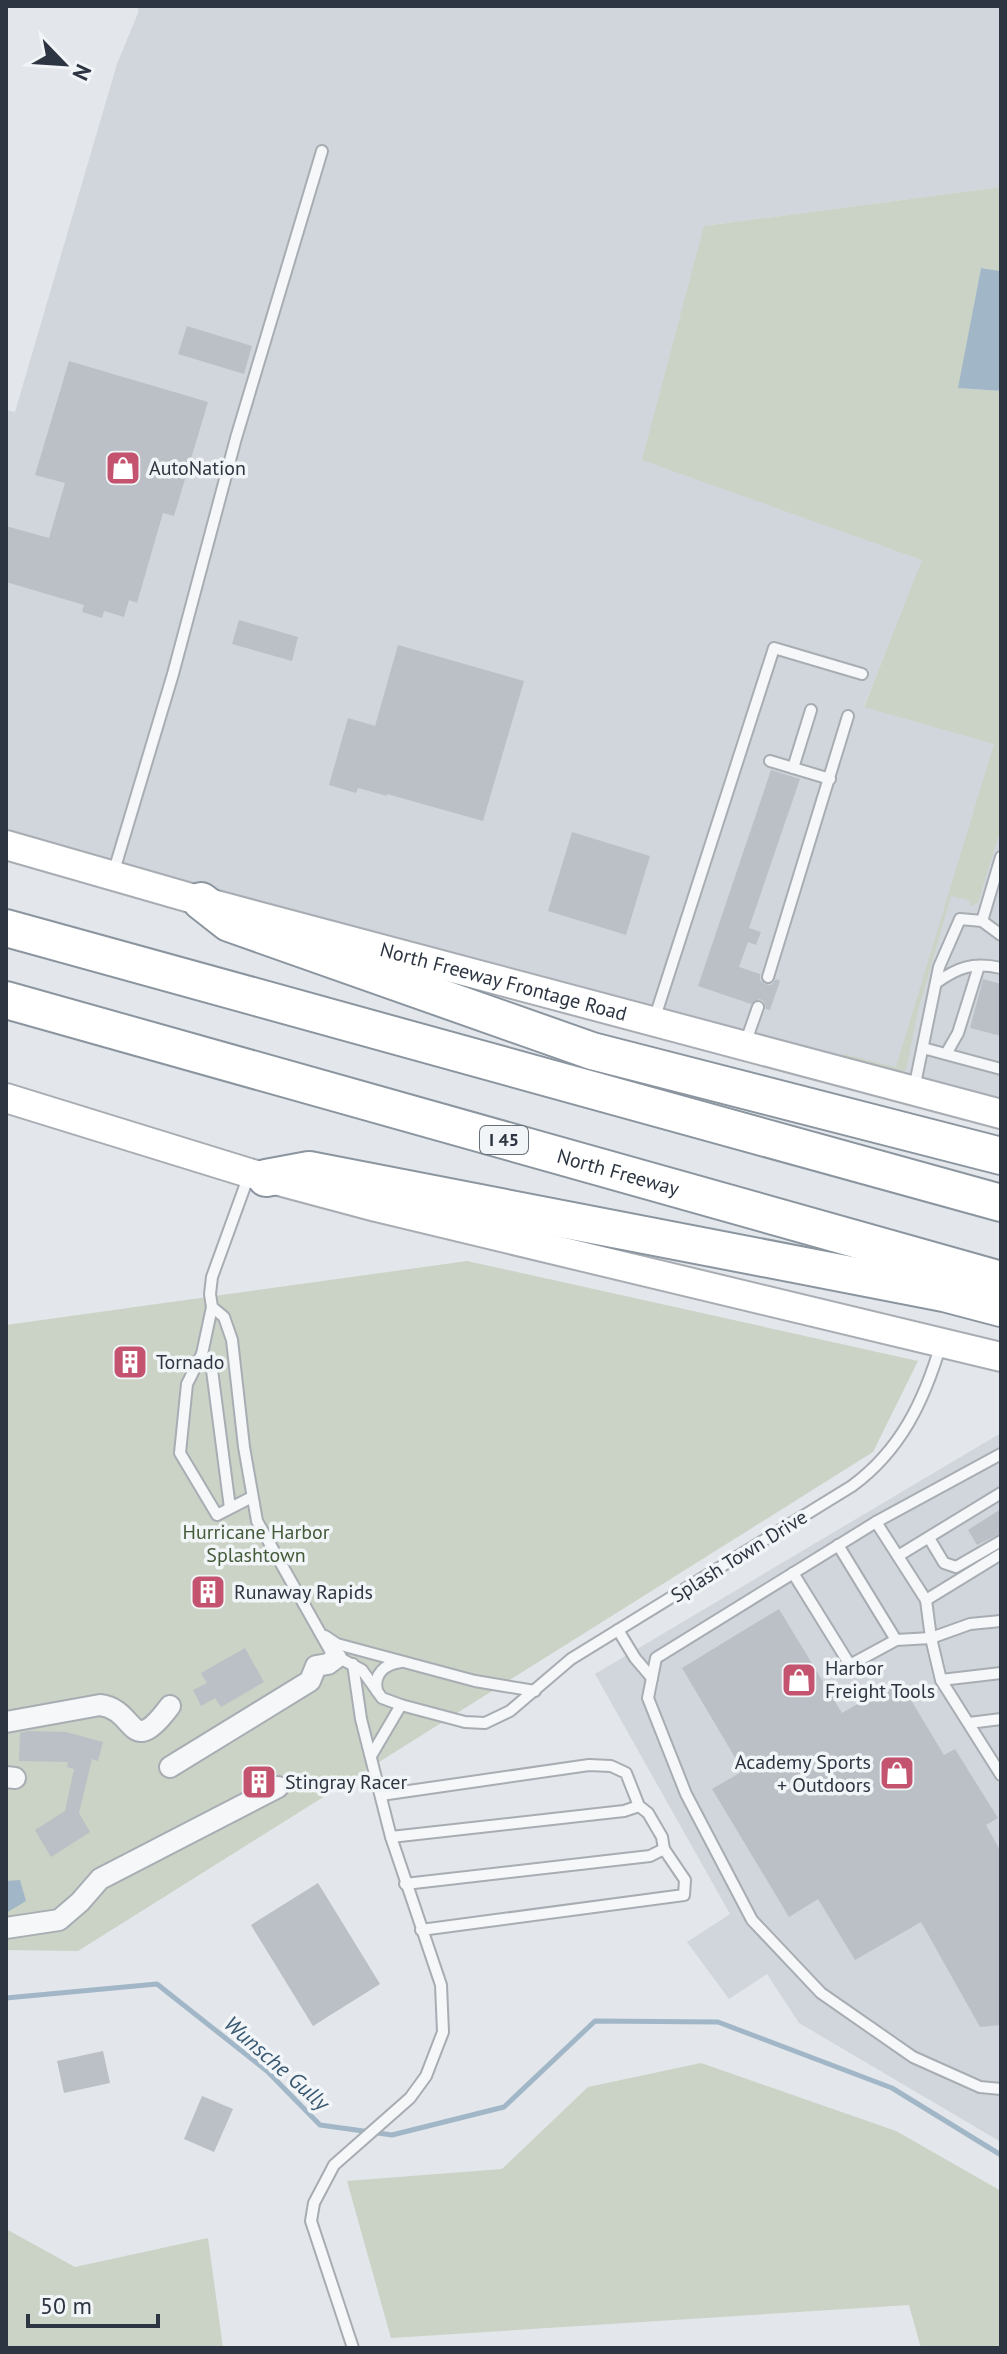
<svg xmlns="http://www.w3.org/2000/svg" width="1007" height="2354" font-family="'PT Sans',sans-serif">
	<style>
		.built { fill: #d1d6dc }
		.green { fill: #cad3c5 }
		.water { fill: #a1b7c7 }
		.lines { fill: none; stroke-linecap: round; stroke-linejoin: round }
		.stream { stroke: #a1b7c7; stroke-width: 5 }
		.building { fill: #bac0c6 }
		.lane-casing { stroke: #a8adb4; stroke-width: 14 }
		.street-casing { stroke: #a8adb4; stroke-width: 24 }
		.secondary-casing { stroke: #a8adb4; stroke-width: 32 }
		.highway-casing { stroke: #8b959f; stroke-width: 40 }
		.lane { stroke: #f5f7f8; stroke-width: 10 }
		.street { stroke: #f5f7f8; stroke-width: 20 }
		.secondary { stroke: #fff; stroke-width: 28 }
		.highway { stroke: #fff; stroke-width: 36 }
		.labels { text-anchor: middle; stroke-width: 7; stroke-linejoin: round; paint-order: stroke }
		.shield { fill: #f2f5f7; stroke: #676f78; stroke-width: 2 }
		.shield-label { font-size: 18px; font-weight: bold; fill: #2c3541 }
		.poi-label { font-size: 20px; fill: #2c3541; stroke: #f2f5f7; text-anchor: start }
		.street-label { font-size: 20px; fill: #2c3541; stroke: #f2f5f7 }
		.park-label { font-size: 20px; fill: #445b3a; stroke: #f2f5f7 }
		.water-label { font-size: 22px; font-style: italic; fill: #395871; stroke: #f2f5f7 }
	</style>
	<rect width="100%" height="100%" fill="#e3e6ea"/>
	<g class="built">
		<path d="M 138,6 L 1001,6 L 1001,187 L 704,226 L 923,560 L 864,706 L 1001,745 L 1001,1106 L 701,1030 L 6,832 L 6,410 L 15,412 L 117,64 L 138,13 Z"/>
		<path d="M 1001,1433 L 1001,2142 L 799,2023 L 767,1974 L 729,1999 L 687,1942 L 730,1914 L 595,1674 Z"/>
	</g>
	<g class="green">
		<path d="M 1001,187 L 1001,271 L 981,268 L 959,388 L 1001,391 L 1001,828 L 978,903 L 971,906 L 968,900 L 951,896 L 918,1011 L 906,1070 L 885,1077 L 845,1061 L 844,1054 L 896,1067 L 994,744 L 864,707 L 922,560 L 642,460 L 704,226 Z"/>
		<path d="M 467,1261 L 918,1361 L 873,1452 L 78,1951 L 6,1950 L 6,1325 Z"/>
		<path d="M 701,2063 L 896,2131 L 1001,2191 L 1001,2348 L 921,2348 L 909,2305 L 391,2338 L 347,2181 L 502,2169 L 588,2087 Z"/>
		<path d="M 6,2229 L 75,2267 L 208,2238 L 223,2348 L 6,2348 Z"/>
	</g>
	<g class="water">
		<path d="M 981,268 L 1001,271 L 1001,391 L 958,388 Z"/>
		<path d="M 20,1880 L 26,1901 L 6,1913 L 6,1881 Z"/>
	</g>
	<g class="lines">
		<path class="stream" d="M 6,1998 L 157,1984 L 267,2071 L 320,2125 L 392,2135 L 504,2107 L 595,2021 L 718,2022 L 892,2088 L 1001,2155"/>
	</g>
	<g class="building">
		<path d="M 187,326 L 252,346 L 244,374 L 178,354 Z"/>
		<path d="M 69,361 L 208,402 L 174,516 L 163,513 L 137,603 L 129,600 L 124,617 L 104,611 L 102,618 L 82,612 L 84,605 L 6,582 L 6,526 L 49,538 L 65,483 L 35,475 Z"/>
		<path d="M 239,620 L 298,637 L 292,661 L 232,644 Z"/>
		<path d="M 398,645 L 524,681 L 483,821 L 387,794 L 387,796 L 358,788 L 356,793 L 329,785 L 348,718 L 375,726 Z"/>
		<path d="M 771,770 L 800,779 L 749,928 L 761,932 L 756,945 L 748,942 L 739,967 L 760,974 L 760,980 L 765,984 L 771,985 L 776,979 L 780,981 L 770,1010 L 766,1009 L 764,1002 L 760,999 L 751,1004 L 698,986 Z"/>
		<path d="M 572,832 L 650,856 L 626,935 L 548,911 Z"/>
		<path d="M 983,979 L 1001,984 L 1001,1036 L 970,1028 Z"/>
		<path d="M 1001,1509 L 1001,1533 L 977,1545 L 968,1530 Z"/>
		<circle cx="207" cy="1594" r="11"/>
		<path d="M 779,1609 L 842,1713 L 899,1680 L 944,1755 L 955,1749 L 998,1818 L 986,1825 L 1001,1852 L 1001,2025 L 980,2027 L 921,1922 L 855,1960 L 818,1899 L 789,1917 L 712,1789 L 743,1771 L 682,1668 Z"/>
		<path d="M 245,1648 L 264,1682 L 221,1707 L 215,1698 L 201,1706 L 193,1690 L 207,1683 L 201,1673 Z"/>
		<path d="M 28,1731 L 66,1732 L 103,1742 L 98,1761 L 92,1759 L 79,1813 L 90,1832 L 51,1857 L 35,1830 L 65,1811 L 74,1769 L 67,1767 L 68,1762 L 19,1761 L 20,1733 Z"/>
		<path d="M 262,1766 L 268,1777 L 250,1787 L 244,1776 Z"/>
		<path d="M 318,1883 L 380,1984 L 313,2026 L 251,1925 Z"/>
		<path d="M 103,2051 L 110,2083 L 64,2093 L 57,2061 Z"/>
		<path d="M 202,2096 L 233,2109 L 214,2152 L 184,2139 Z"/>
	</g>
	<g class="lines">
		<defs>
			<g id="lane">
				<path d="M 770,761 L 830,779"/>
				<path d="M 793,768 L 811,710"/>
				<path d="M 113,874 L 173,674 L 236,438 L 322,151"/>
				<path d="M 982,921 L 1001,857"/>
				<path d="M 768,977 L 848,716"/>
				<path d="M 936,983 C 958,967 973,962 1001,968"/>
				<path d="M 654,1020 L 774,648 L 862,674"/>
				<path d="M 745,1044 L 758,1007"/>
				<path d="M 923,1048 L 1001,1069"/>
				<path d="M 946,1054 L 958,1033 L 979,966"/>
				<path d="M 914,1089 L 939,967 L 960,919 L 982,921 L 1001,935"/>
				<path d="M 249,1175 L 212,1277 L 210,1294 L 212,1307 L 224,1317 L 232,1340 L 244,1447 L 257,1521 L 332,1654 L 362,1670 L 382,1698 L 401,1705 L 465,1722 L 485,1723 L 510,1711 L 571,1659 L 852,1486 C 901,1450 924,1401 941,1344"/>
				<path d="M 202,1354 L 212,1307"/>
				<path d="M 1001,1454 L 876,1522 L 926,1600 L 931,1638 L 941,1680 L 1001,1775"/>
				<path d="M 230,1508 L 212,1370 L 202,1354 L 187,1384 L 180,1453 L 217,1515 L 252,1497"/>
				<path d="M 876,1522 L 656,1658 L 648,1698 L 686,1794 L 752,1920 L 821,1993 L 913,2057 L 980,2087 L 1001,2089"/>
				<path d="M 929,1538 L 944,1563 L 956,1567 L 1001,1541"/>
				<path d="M 838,1545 L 896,1640"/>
				<path d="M 898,1556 L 1001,1493"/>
				<path d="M 793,1573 L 850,1665 L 896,1640 L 931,1638 L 970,1624 L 1001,1621"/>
				<path d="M 926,1600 L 1001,1554"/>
				<path d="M 618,1630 L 635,1658 L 652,1678"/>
				<path d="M 325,1636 L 337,1644 L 475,1681 L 535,1691"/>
				<path d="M 941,1680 L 1001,1673"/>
				<path d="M 377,1691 C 373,1674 385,1664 401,1662"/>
				<path d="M 969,1723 L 1001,1719"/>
				<path d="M 371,1756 L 401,1705"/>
				<path d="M 381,1795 L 589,1765 L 611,1766 L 626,1773 L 639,1806 L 648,1813 L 662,1837 L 664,1849 L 685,1880 L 684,1895 L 421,1930"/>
				<path d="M 391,1837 L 624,1811 L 639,1806"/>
				<path d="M 405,1884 L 650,1856 L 664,1849"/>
				<path d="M 353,2348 L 311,2221 L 314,2203 L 334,2165 L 410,2098 L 426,2076 L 443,2032 L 441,1985 L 391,1837 L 361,1719 L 353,1664"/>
			</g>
			<g id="street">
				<path d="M 6,1722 L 100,1705 C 137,1709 129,1761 170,1706"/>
				<path d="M 170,1767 L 310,1681 L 316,1666 L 328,1664 L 336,1658"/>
				<path d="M 6,1777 L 15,1778"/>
				<path d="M 6,1928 L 59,1920 L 80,1902 L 100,1879 L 278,1787"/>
			</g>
			<g id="secondary">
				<path id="s1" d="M 6,845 L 201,901 L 1001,1114"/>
				<path d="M 6,1098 L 249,1173 L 376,1207 L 1001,1357"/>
			</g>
			<g id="highway">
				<path d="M 201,901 L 229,923 L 592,1051 L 1001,1156"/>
				<path d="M 6,928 L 1001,1203"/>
				<path id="s2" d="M 6,1000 L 1001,1280"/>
				<path d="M 266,1178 L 309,1170 L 944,1293 L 1001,1308"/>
			</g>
		</defs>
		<use href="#lane" class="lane-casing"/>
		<use href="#street" class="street-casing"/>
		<use href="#secondary" class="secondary-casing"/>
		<use href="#highway" class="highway-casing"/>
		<use href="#lane" class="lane"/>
		<use href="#street" class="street"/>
		<use href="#secondary" class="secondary"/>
		<use href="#highway" class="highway"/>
	</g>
	<defs>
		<symbol id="shop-square" viewBox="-11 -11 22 22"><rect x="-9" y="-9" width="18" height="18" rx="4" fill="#c4536f" stroke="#f2f5f7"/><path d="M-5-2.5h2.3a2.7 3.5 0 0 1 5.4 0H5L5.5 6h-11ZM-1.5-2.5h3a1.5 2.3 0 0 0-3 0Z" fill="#fff"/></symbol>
		<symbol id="building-square" viewBox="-11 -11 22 22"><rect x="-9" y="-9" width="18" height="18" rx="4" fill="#c4536f" stroke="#f2f5f7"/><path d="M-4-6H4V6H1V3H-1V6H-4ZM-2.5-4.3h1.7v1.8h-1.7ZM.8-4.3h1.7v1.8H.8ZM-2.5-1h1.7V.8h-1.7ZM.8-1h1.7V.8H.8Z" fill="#fff"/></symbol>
	</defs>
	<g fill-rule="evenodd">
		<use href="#shop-square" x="103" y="448" width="40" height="40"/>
		<use href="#building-square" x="110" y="1342" width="40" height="40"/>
		<use href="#building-square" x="188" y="1572" width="40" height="40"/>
		<use href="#shop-square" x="779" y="1660" width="40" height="40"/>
		<use href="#shop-square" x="877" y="1753" width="40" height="40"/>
		<use href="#building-square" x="239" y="1762" width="40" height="40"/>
	</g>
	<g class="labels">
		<rect class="shield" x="480" y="1126" width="48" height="28" rx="6"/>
		<g class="shield-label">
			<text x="504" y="1146">I 45</text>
		</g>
		<g class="poi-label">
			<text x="149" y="475">AutoNation</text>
			<text x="156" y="1369">Tornado</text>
			<text x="234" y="1599">Runaway Rapids</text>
			<text x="825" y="1675">Harbor<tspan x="825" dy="23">Freight Tools</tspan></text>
			<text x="871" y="1769" text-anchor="end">Academy Sports<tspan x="871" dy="23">+ Outdoors</tspan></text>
			<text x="285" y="1789">Stingray Racer</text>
		</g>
		<g class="street-label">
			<text dy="7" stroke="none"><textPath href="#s1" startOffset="516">North Freeway Frontage Road</textPath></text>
			<text dy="7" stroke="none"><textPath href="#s2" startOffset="636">North Freeway</textPath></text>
			<text transform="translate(739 1556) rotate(-32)" y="7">Splash Town Drive</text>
		</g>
		<g class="park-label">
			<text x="256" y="1539">Hurricane Harbor<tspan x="256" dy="23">Splashtown</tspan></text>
		</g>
		<g class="water-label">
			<text transform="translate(277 2063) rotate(41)" y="8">Wunsche Gully</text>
		</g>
	</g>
	<rect width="1007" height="2354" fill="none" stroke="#2c3541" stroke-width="16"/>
	<g transform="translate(64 64) rotate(115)" stroke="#f2f5f7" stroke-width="6" paint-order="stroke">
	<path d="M0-6L14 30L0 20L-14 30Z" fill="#2c3541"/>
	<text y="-12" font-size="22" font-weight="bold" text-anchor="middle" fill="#2c3541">N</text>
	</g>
	<path d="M28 2314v12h130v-12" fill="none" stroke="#2c3541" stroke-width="4"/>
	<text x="40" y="2314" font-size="24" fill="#2c3541" stroke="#f2f5f7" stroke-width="6" paint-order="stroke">50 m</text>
</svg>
